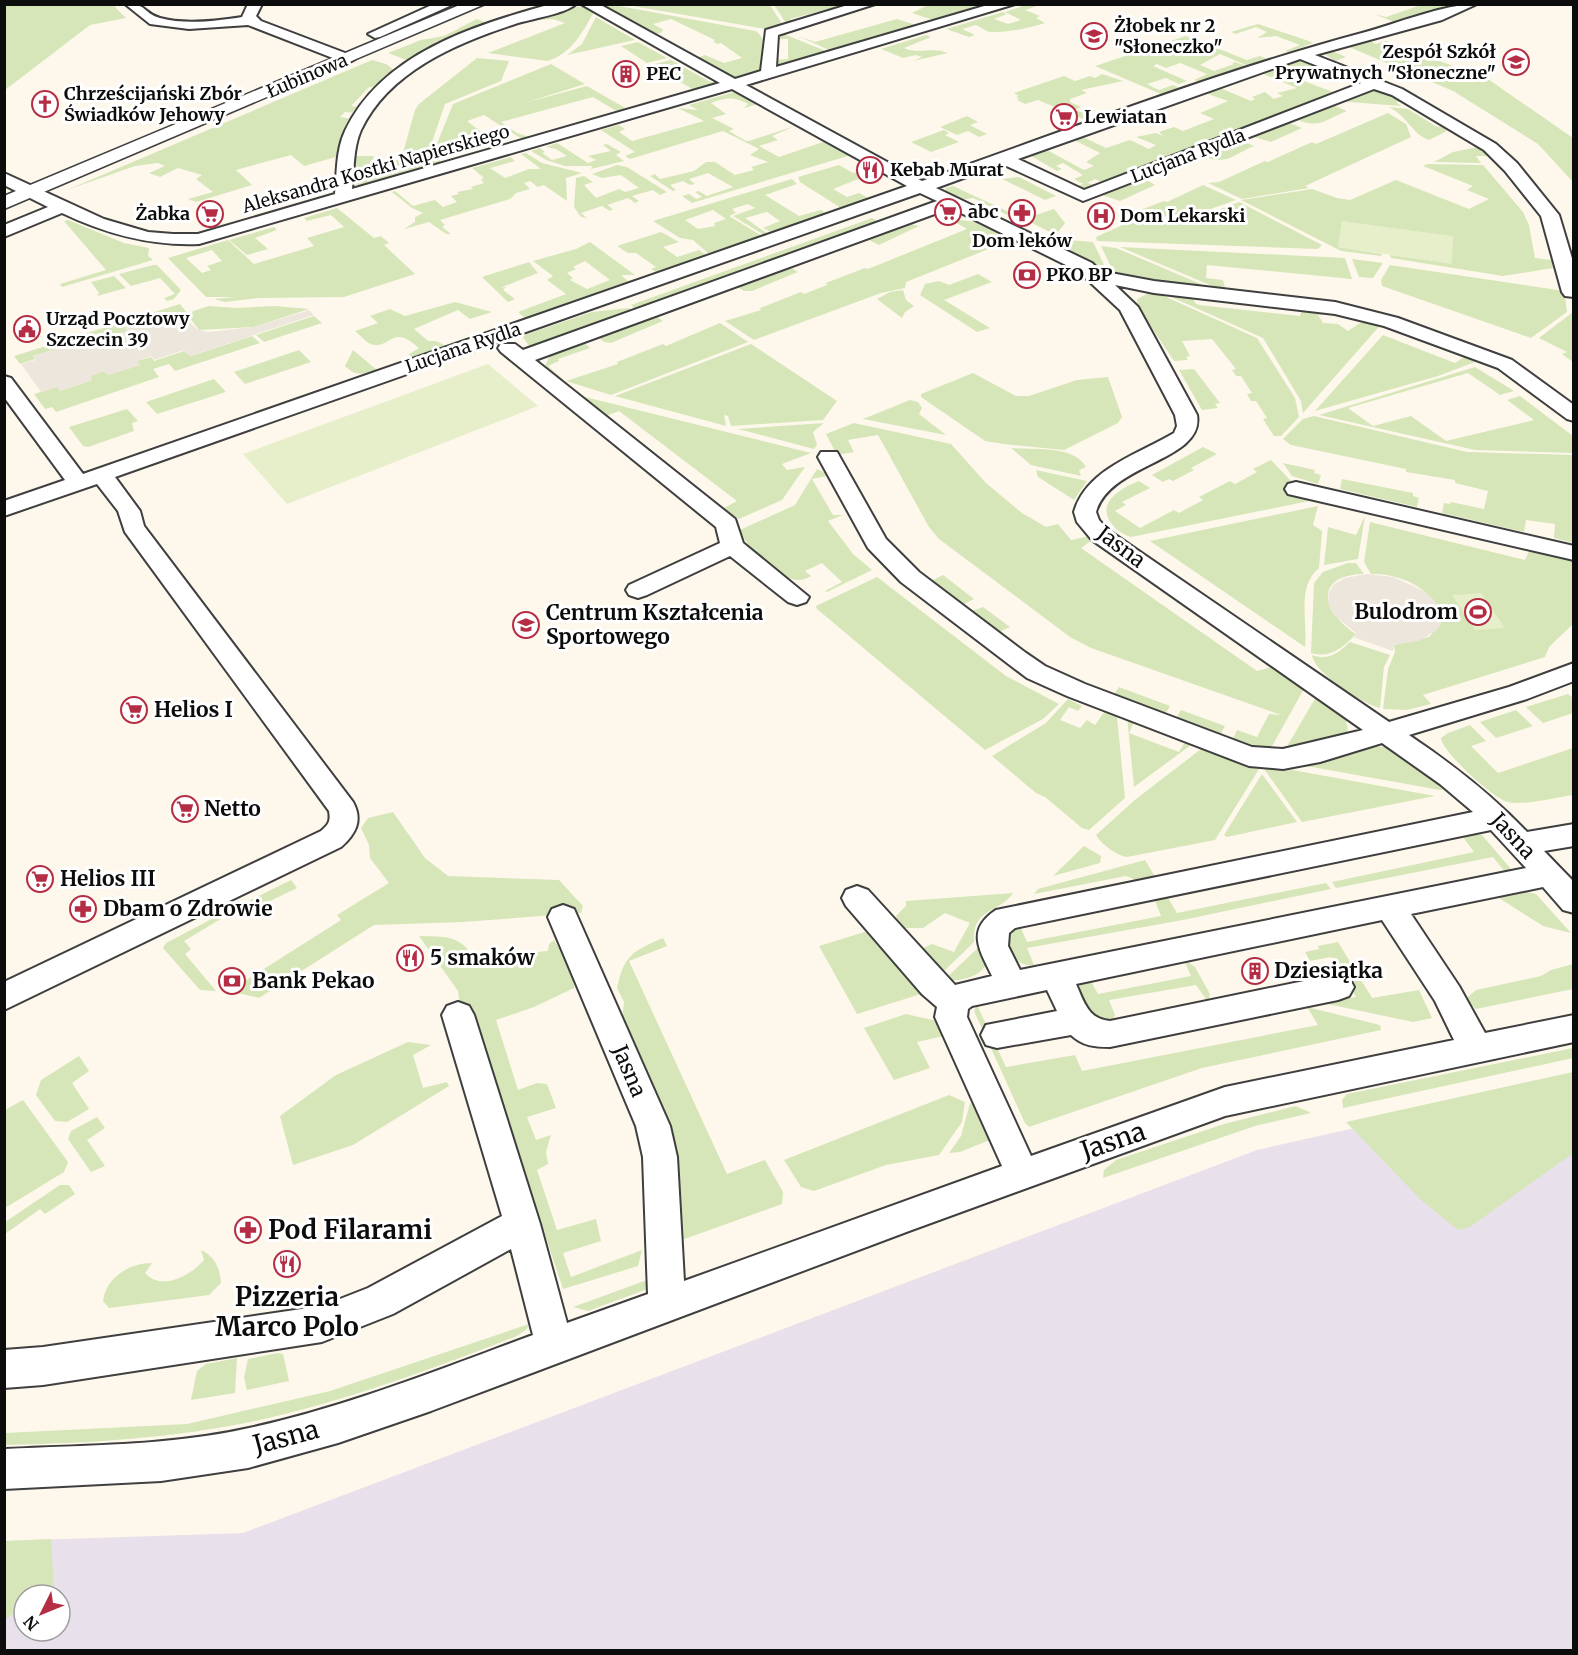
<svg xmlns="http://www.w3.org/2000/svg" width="1578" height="1655" font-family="Merriweather,serif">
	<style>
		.industrial { fill: #e8e1eb; fill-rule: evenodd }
		.green { fill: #d6e6b8; fill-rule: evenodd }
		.pitch { fill: #e6eeca }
		.plaza { fill: #ede6dc }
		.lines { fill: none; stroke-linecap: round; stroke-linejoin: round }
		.minor-casing { stroke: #3f3f3f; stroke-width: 4 }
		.tertiary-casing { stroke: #3f3f3f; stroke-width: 3 }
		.minor { fill: #fff; fill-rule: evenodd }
		.tertiary { fill: #fff; fill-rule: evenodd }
		.labels { text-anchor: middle; stroke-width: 6; stroke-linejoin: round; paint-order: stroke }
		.far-poi-label { font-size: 18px; font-weight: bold; fill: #0c0c0c; stroke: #fff; text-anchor: start }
		.far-street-label { font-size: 18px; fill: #0c0c0c; stroke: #fff }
		.street-label { font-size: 21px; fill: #0c0c0c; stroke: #fff }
		.poi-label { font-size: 21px; font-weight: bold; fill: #0c0c0c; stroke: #fff; text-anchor: start }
		.near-street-label { font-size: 26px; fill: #0c0c0c; stroke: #fff }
		.near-poi-label { font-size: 26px; font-weight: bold; fill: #0c0c0c; stroke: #fff; text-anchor: start }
	</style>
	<rect width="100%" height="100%" fill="#fef8ec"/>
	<path class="industrial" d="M 1573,1079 L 1573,1650 L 5,1650 L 4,1541 L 243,1533 L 1257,1150 ZM 24,1595 L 60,1595 L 60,1631 L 24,1631 Z"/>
	<g class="green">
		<path d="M 1029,4 L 1040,5 L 1025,10 L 1040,16 L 1036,18 L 1045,23 C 1027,29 1008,32 990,32 C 987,32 982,28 976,25 L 962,29 L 975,35 L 969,37 L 946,29 L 1003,12 L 1007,14 L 994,19 L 1008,24 L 1021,20 L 1005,12 Z"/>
		<path d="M 4,5 L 117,5 L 115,7 L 126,18 L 90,25 L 5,90 Z"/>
		<path d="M 596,5 L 614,5 L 755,31 C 768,37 768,62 760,69 C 754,75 741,76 732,79 L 694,59 L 705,55 L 724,63 L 742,58 L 721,43 L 717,44 L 713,41 L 715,40 L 671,19 L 653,24 L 664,30 L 661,31 L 663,32 L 653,35 Z"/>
		<path d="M 627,5 L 770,5 L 784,27 L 765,29 Z"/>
		<path d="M 774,5 L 843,5 L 790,19 L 796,23 L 788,26 Z"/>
		<path d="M 928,5 L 928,4 L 979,5 L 933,20 L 912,13 Z"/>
		<path d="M 1421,5 L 1452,5 L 1394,22 L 1374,14 L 1386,17 Z"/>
		<path d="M 566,7 L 586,7 L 594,12 C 582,33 572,53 548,61 L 488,53 L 565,23 C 547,15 544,23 529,17 Z"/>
		<path d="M 596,17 L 635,40 L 567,55 L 582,44 Z"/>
		<path d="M 477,19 L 493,25 L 456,39 L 450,38 L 446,40 L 452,42 L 448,44 L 437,41 L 431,45 L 440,47 L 409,61 L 388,53 L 421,40 L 444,36 Z"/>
		<path d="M 897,19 L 916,25 L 829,50 L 798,36 L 815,42 Z"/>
		<path d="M 1258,24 L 1306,40 L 1313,43 L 1289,52 L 1285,51 L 1300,45 L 1276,36 L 1257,38 L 1267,32 L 1256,27 L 1236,34 L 1231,32 Z"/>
		<path d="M 781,33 L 826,51 L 778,65 L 773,64 L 774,60 L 788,59 L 788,39 L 778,39 Z"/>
		<path d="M 926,35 L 931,37 L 904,48 C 920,55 932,46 948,53 L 913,61 L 922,57 L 916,55 L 903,58 L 881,49 Z"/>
		<path d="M 1186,36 L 1247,60 L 1260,56 L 1267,59 L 1248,66 L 1220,54 L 1200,65 L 1214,71 L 1234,64 L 1232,63 L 1235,62 L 1246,66 L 1200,82 L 1194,80 L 1207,74 L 1180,63 L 1166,68 L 1157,64 L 1153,66 L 1187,81 L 1179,84 L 1166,78 L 1147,84 L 1159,90 L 1173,85 L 1182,89 L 1163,95 L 1095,66 Z"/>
		<path d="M 1370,41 L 1376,44 L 1386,41 L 1488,79 L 1573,138 L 1573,182 L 1538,144 L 1453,91 L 1349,47 L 1334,52 L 1346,57 L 1335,61 L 1323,53 Z"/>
		<path d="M 638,42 L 667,58 L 647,63 L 621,46 Z"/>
		<path d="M 477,58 L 509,61 L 501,81 L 445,104 L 423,168 L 364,186 L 350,183 L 352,156 L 374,156 L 373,160 L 401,160 L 415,110 L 419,104 Z"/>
		<path d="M 372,60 L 386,64 L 398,73 L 381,88 L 369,87 L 351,106 L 362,108 L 352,111 L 358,113 L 345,112 L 340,117 L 352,119 L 341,151 L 343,155 L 304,166 L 291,155 L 236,170 L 252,185 L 196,202 L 188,199 L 213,192 L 196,179 L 202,175 L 178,168 L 160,177 L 149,173 L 165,166 L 158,163 L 135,166 L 67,190 Z"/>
		<path d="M 671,60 L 710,82 L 720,82 L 694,90 L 651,65 Z"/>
		<path d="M 1297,61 L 1310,61 L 1326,67 C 1310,74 1298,65 1283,73 L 1338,94 L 1103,183 L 1095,179 L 1087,183 L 1097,185 L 1088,188 L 1074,188 L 1083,184 L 1074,179 L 1083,175 L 1063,163 L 1056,166 L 1062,169 L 1057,171 L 1031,156 L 1047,150 L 1084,170 L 1094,166 L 1086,162 L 1100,153 L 1074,140 L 1083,137 L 1106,148 L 1130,140 L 1149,149 L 1156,145 L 1136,137 L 1156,133 L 1163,136 L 1159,132 L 1174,127 L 1183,131 L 1214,119 L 1200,113 L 1228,101 L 1205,93 L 1220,88 L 1251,101 L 1255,99 L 1252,97 L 1265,92 L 1274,99 L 1283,96 L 1277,93 L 1297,88 L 1261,73 Z"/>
		<path d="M 551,64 L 585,84 L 524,103 L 587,86 L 627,109 L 618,112 L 593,97 L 501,122 L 517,133 L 529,137 L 522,139 L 484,115 L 467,121 L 493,141 L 441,157 L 440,162 L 428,166 L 453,104 Z"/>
		<path d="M 1102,74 L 1123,81 L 1081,90 L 1087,93 L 1070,99 L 1070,102 L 1081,107 L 1075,110 L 1098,118 L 1088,121 L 1038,100 L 1025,104 L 1017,100 L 1019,99 L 1016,97 L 1019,96 L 1014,93 L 1064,76 L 1075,81 L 1090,76 L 1095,78 Z"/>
		<path d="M 1374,89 L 1407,100 L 1396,102 L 1401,106 L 1336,101 Z"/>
		<path d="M 734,92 L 758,104 L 744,108 L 748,104 C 733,96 726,98 711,103 L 726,114 L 712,118 L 734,129 L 729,131 L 746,141 L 749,141 L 795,126 L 772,136 L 778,140 L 759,146 L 779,157 L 826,141 L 851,155 L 692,203 L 682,196 L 689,194 L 696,199 L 702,197 L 695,192 L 699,191 L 707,196 L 733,187 L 708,173 L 689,179 L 695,184 L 690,185 L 683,181 L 670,185 L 676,190 L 673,191 L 650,176 L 655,174 L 660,179 L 694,171 L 706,162 L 715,162 L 735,175 L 754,170 L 751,167 L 768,162 L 750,155 L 759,149 L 723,131 L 630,159 L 625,156 L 635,152 L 601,130 L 619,125 L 625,129 L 619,132 L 632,141 L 704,121 L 678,108 L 698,110 L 689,105 Z"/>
		<path d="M 1330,104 L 1347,111 C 1324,120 1320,130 1293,118 Z"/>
		<path d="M 1389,107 L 1408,109 L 1437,127 L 1442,126 L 1447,131 L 1429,140 C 1412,134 1408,117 1389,107 Z"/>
		<path d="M 1388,113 L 1406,124 L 1411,137 L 1305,186 L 1309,188 L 1242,199 L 1208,183 L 1219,182 L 1265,161 L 1268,162 L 1312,142 L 1316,144 Z"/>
		<path d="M 967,116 L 978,122 L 970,125 L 987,134 L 979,137 L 968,131 L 957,135 L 940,127 Z"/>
		<path d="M 1285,121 L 1302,128 L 1271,142 L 1247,135 Z"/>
		<path d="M 944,130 L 949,133 L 945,135 L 959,142 L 931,152 L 911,142 Z"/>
		<path d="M 1237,139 L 1254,146 C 1230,156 1227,167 1198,154 Z"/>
		<path d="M 557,143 L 588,163 L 596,160 L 588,156 L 611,151 L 603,145 L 607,144 L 621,152 L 616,155 L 624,161 L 591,169 L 592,166 L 565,166 L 546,160 L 531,151 L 540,148 L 545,152 L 542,153 L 552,160 L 567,156 L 556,149 L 546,147 Z"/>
		<path d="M 1478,147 L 1490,156 L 1476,156 L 1481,163 L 1434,162 L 1453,152 Z"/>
		<path d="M 526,153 L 542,163 L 582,173 L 566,178 L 567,201 L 544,185 L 538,187 L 530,181 L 524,183 L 530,189 L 516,193 L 510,199 L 440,220 L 445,225 L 442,227 L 451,234 L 446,234 L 429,222 L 404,229 L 415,222 L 415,217 L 423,213 L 412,208 L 392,192 L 395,191 L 413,206 L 435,200 L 443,207 L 457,202 L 451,196 L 459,194 L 457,192 L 473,189 L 471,187 L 484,183 L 481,179 L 484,178 L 472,168 L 511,157 L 515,161 L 490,168 L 505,178 L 529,169 L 541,169 L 521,154 Z"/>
		<path d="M 1427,164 L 1483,165 L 1523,212 L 1529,225 L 1535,258 L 1552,260 L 1553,268 L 1503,276 L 1391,258 L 1390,255 L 1452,263 L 1343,221 L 1338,247 L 1382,254 L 1381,256 L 1341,251 L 1241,200 L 1312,189 L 1337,198 L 1350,200 L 1396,180 L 1469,209 L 1489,199 L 1467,190 L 1473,186 L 1423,166 Z"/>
		<path d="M 617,165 L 627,167 L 667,192 L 660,195 L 653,190 L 632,196 L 639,201 L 635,203 L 628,198 L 607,205 L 613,209 L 610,211 L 602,206 L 581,213 L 587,218 L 581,217 L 574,207 L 576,178 L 584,176 L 593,182 L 584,185 L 596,198 L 619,189 L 625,192 L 639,188 L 621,175 L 602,178 L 592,174 Z"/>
		<path d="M 839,165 L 853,173 L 859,172 L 866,176 L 833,189 L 847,197 L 859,193 L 870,199 L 841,208 L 800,182 L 798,177 Z"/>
		<path d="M 1140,176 L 1155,185 L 1120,201 L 1096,193 Z"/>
		<path d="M 1019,177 L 1056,196 L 1045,200 L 1002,179 Z"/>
		<path d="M 792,179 L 797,184 L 765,195 L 799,216 L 821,210 L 826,213 L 771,232 L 763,228 L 780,221 L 767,212 L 745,218 L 768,234 L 764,235 L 733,216 L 755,208 L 748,204 L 732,209 L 736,213 L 729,216 L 762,236 L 709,254 L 693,240 L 680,238 L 653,221 ZM 713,210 L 726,219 L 714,223 L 715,226 L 698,229 L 685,220 Z"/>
		<path d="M 1203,185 L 1236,200 L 1196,214 L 1121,220 L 1132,216 L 1130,214 L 1164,201 L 1167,202 Z"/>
		<path d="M 953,186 L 1020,217 L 1015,219 L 973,198 L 960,200 L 946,192 L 945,188 Z"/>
		<path d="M 1239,202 L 1322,245 L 1318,249 L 1097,241 L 1096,237 L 1127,223 L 1199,217 Z"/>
		<path d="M 337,208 L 374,238 L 381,236 L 389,243 L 384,245 L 415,274 L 344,297 L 258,298 L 225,302 L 214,299 L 235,297 L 206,297 L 168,258 L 228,240 L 254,264 L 314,246 L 307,238 L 344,227 L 331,215 L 307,221 L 304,218 ZM 212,250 L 222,261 L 207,266 L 211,270 L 202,273 L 186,258 Z"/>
		<path d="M 1054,209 L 1065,223 L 1056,235 L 1024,219 Z"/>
		<path d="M 872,218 L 882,224 L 638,312 L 631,305 Z"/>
		<path d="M 950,219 L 978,222 L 1006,235 L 1006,242 L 906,282 L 905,288 L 881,293 L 754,340 L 725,321 L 761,310 L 760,308 L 801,292 L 804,294 L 827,285 L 826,283 L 865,268 L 868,269 L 967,229 Z"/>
		<path d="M 68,220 L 124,243 L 149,248 L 148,256 L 153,260 L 62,287 L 60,284 L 106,270 L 64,221 Z"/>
		<path d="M 906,223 L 919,226 L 879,245 L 865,238 Z"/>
		<path d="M 274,227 L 277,230 L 255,238 L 268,249 L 247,255 L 229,240 Z"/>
		<path d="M 661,232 L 679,242 L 663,247 L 677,257 L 699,250 L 706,255 L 656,272 L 651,269 L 656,267 L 636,253 L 628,253 L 617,246 Z"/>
		<path d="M 1069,240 L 1093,242 L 1106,269 L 1047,241 Z"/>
		<path d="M 590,242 L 635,275 L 621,275 L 628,281 L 649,275 L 525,318 L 518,312 L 566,294 L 547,280 L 553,276 L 533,261 L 576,249 ZM 585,261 L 610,280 L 587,289 L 570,280 L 573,278 L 567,273 L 576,269 L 573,267 Z"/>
		<path d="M 1101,246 L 1116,248 L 1208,287 L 1132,279 L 1113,271 Z"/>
		<path d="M 1120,247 L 1345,258 L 1352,279 L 1207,265 L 1206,278 L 1223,280 L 1225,288 L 1217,288 Z"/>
		<path d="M 1352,259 L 1383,263 L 1373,278 L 1359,277 Z"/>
		<path d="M 529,262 L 538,273 L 500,288 L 506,287 L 503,290 L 515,299 L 508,302 L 482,277 Z"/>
		<path d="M 153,265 L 157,265 L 181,290 L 174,299 L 167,301 L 164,298 L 175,294 L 160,278 L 131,286 L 119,274 Z"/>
		<path d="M 787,265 L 798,272 L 752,291 L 744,291 L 734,285 Z"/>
		<path d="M 1390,265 L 1564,291 L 1567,312 L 1531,338 L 1382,286 L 1381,280 Z"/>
		<path d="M 978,274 L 992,282 L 944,300 L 990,328 L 977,332 L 920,295 L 925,284 L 939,281 L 949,285 Z"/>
		<path d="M 114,276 L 126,288 L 97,296 L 99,293 L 91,282 Z"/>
		<path d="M 903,290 L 906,300 L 914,306 L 905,312 L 902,318 L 877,299 L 890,292 Z"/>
		<path d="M 1153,291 L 1257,338 L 1295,398 L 1299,417 L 1281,436 L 1274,436 L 1263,419 L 1267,418 L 1256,401 L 1251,401 L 1247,394 L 1252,393 L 1241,376 L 1236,376 L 1232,370 L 1236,369 L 1212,339 L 1182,341 L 1190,356 L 1186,357 L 1188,360 L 1174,361 L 1138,307 L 1137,299 Z"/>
		<path d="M 1160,292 L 1191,293 L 1195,303 L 1199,305 L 1300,316 L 1303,306 L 1330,312 L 1334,314 L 1318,315 L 1323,323 L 1338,324 L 1348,331 L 1360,323 L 1383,322 L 1303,413 L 1301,401 L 1263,338 Z"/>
		<path d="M 455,302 L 492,312 L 470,319 L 458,310 L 414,329 L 428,341 L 436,341 L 446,346 L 411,358 L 409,354 L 419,348 C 392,324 392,347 374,345 C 367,344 361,336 355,331 L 378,323 L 370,316 L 390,309 L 405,316 Z"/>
		<path d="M 180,304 L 186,312 L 145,325 L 142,322 L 125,327 L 127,331 L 113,335 L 110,332 L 80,341 L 82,345 L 68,349 L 65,346 L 33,356 L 35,359 L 20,364 L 14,356 Z"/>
		<path d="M 209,306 L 237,308 L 275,306 L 309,309 L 253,327 L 199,330 L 189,317 L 193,311 Z"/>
		<path d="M 629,308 L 631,312 L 534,348 L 530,347 L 522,336 L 592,312 Z"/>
		<path d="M 1573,312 L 1573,362 L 1562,354 L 1567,352 L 1539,338 Z"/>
		<path d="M 653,314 L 663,321 L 611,343 L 604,342 L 595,335 Z"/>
		<path d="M 314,316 L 322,323 L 264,342 L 256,335 Z"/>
		<path d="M 720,323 L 748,342 L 611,395 L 566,381 L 618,364 L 617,362 L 663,344 L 666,346 Z"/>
		<path d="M 1383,335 L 1455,363 L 1466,356 L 1483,359 L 1438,376 L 1315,411 Z"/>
		<path d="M 252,336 L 260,343 L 175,371 L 169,364 L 153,369 L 159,377 L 56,412 L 52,407 L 45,409 L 34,394 L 57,387 L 60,391 L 92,380 L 90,376 L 104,371 L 108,375 L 140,365 L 137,361 L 151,357 L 154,361 L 184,351 L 191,356 Z"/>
		<path d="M 581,340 L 590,348 L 558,359 L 559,361 L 548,366 L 565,381 L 545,366 L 552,351 Z"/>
		<path d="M 751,344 L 837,401 L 823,420 L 731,426 L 728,416 L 724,415 L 726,426 L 615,396 Z"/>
		<path d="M 299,350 L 311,362 L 245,384 L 234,372 Z"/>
		<path d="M 353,350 L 377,370 C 363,374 356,377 345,366 Z"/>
		<path d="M 1475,367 L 1514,391 L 1500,395 L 1468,373 L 1348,408 L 1373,426 L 1411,416 L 1446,441 L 1534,420 L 1507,400 L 1520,396 L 1573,436 L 1573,453 L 1475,450 L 1319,415 Z"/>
		<path d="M 1194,369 L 1220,403 L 1215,404 L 1218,408 L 1202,410 L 1179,370 Z"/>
		<path d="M 973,373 L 1016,396 L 1029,396 L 1077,380 L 1108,377 L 1122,417 L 1118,423 L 1064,450 L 1004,444 L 985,441 L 921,397 L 921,394 Z"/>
		<path d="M 214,379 L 226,392 L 157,414 L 146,402 Z"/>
		<path d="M 577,395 L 811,453 L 782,464 L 787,470 L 805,467 L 782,500 L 739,519 L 722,509 L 737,501 L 619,411 L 606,416 Z"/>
		<path d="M 910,400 L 918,402 L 922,408 L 919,414 L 946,435 L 863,419 Z"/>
		<path d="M 127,409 L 138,421 L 132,423 L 134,431 L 88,447 L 83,446 L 69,427 Z"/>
		<path d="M 1314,416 L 1467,452 L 1573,455 L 1573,543 L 1554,538 L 1555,524 L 1526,520 L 1524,532 L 1442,513 L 1444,503 L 1450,504 L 1451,502 L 1484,509 L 1488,491 L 1455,483 L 1455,480 L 1406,472 L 1406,469 L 1291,445 L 1283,439 L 1303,419 Z"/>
		<path d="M 824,423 L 813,432 L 817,445 L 814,449 L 738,429 Z"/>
		<path d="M 854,423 L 951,444 L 986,483 L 1022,513 L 1046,527 L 1058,524 L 1071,540 L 1089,536 L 1092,540 L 1081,548 L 1257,671 L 1276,666 L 1305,687 L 1271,748 L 1261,753 L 1231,743 L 1237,730 L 1257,737 L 1269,714 L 1281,715 L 1091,648 L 1070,637 L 939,539 L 929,527 L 878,435 L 848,440 L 854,452 L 837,455 L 826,434 Z"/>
		<path d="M 1203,447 L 1217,454 L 1191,468 L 1194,470 L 1173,481 L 1169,479 L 1163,482 L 1152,475 Z"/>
		<path d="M 1011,448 C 1033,450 1074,445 1086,467 L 1079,470 L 1081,476 L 1031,465 Z"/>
		<path d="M 1271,460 L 1291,481 L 1289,489 L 1311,499 L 1309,501 L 1131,537 C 1124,535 1116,530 1112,524 C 1095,503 1121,488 1139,481 L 1150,488 L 1122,502 L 1126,505 L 1115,511 L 1140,528 L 1174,510 L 1179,513 L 1203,500 L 1199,497 L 1230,481 L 1235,484 L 1257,472 L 1253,469 Z"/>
		<path d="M 1283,463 L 1315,470 L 1314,473 L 1321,475 L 1318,484 L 1292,476 Z"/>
		<path d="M 817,469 L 826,473 L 826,476 L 812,479 L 833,515 L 843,515 L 828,521 L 853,554 L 872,570 L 827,592 L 825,591 L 842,582 L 822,563 L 805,571 L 811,576 C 787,593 748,551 740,530 L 795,505 Z"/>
		<path d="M 1036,470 L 1087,481 L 1074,500 L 1038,477 Z"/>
		<path d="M 1342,479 L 1413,493 L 1413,496 L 1419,498 L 1417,507 L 1340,489 Z"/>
		<path d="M 1318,506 L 1313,525 L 1322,531 L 1319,568 C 1296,587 1308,620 1305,647 L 1150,541 Z"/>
		<path d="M 1365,516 L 1358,559 L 1324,565 L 1328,527 L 1356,535 Z"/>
		<path d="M 1370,522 L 1525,560 L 1530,549 L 1573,558 L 1573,624 L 1549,647 L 1545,657 L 1423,695 L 1431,704 L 1407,710 L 1383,709 L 1388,669 L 1395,652 L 1394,645 L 1429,637 L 1441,623 C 1439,590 1401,573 1371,574 L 1364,562 Z"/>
		<path d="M 1348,563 L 1356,563 L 1364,574 C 1313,575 1322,612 1356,634 C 1343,647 1331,659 1311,653 L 1314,583 L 1323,572 Z"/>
		<path d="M 943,575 L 974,599 L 956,608 L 925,584 Z"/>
		<path d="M 877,577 L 1006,676 L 1059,704 L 1043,719 L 985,750 L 817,609 L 816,606 Z"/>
		<path d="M 983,607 L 1010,627 L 993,635 L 964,614 Z"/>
		<path d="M 1350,642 L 1390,655 L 1384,667 L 1380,708 C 1362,703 1314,673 1312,655 C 1329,661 1338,653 1350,642 Z"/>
		<path d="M 1119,687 L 1170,706 L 1163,718 L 1111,699 Z"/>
		<path d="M 1568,694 L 1573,698 L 1573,713 L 1543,723 L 1526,707 Z"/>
		<path d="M 1316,697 L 1346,720 L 1348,732 L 1285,750 Z"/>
		<path d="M 1068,699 L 1082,706 L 1078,711 L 1069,707 L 1060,720 L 1080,728 L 1087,720 L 1095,725 L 1105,711 L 1117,717 L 1125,798 L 1089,830 L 1082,828 L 1045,797 L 1036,793 L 992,756 L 1046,723 Z"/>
		<path d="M 1181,710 L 1225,726 L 1218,739 L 1173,723 Z"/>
		<path d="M 1516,710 L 1533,726 L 1496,738 L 1480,722 Z"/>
		<path d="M 1127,716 L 1135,720 L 1129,733 L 1179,752 L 1187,739 L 1195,742 L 1134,787 Z"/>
		<path d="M 1470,725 L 1486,741 L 1471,746 L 1498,773 L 1573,748 L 1573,795 C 1557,797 1523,806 1508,802 C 1494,799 1442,752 1441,738 L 1448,733 Z"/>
		<path d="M 1363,745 L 1393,748 L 1450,788 L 1440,790 L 1295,764 Z"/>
		<path d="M 1205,746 L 1259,769 L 1215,840 L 1127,857 C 1116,855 1102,845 1096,835 L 1136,799 Z"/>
		<path d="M 1264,769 L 1287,769 L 1435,796 L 1302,822 Z"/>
		<path d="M 1262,774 L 1297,822 L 1227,837 L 1224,835 Z"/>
		<path d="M 393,812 L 425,858 L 448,876 L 559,880 L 583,906 L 581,913 L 463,922 L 374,925 L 259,998 L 229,991 L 341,920 L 337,915 L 389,883 L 370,858 L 369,845 L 361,828 L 368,818 Z"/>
		<path d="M 1465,835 L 1482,835 L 1511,869 L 1506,873 L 1493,857 L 1336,888 L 1332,882 L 1474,852 L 1462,836 Z"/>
		<path d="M 1084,846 L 1101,856 L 1100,863 L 1053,876 Z"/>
		<path d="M 1145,860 L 1157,880 L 1141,882 L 1126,876 L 1034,894 L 1038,889 Z"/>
		<path d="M 291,880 L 297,888 L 245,913 L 238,906 Z"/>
		<path d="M 1326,883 L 1331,889 L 1183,920 L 1027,948 L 1034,965 C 1020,967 1014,958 1007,948 L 1009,929 L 1020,926 L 1027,942 L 1161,916 L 1154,898 L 1167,896 L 1177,913 Z"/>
		<path d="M 1522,891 L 1536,894 L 1571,933 L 1543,926 L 1499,898 L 1499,895 Z"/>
		<path d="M 1013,893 C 999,914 972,907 974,942 L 941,974 L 921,949 L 932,944 L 954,952 L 970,923 L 945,913 L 923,928 L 902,928 L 896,916 L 906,906 L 906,901 Z"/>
		<path d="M 227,911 L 229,914 L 184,941 L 191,949 L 185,954 L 216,991 L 200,990 L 163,948 L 166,943 Z"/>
		<path d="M 871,930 L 922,986 L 921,994 L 857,1014 L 819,946 Z"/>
		<path d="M 419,936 C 454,937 458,935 480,964 L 525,961 L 524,953 L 548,951 L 549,944 L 554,940 C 562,953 575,972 574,988 L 534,1007 L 496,1020 L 518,1090 L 537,1083 L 547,1084 L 556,1108 L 527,1117 L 536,1140 L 551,1135 L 546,1152 L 548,1164 L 537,1170 L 557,1230 L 596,1219 L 601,1241 L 563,1253 L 571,1277 L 642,1250 L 638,1266 L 563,1289 L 476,1027 L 461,1011 L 458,991 Z"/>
		<path d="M 663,938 L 667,946 L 629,961 L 727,1174 L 765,1160 L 783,1192 L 782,1204 L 679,1241 L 621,1032 L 624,1002 L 617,988 C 624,955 633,951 663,938 Z"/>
		<path d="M 1338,942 L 1372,998 L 1419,990 L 1432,1018 L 1413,1022 L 1323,1003 L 1356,997 L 1331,957 L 1310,961 L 1305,952 L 1319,949 L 1318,946 Z"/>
		<path d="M 981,945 L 986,965 C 976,980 958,980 942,982 Z"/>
		<path d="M 1187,961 L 1195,967 L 1210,994 L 1208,1002 L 1196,985 L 1109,1000 L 1115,1015 L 1112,1021 C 1091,1022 1086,1007 1077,991 L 1083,980 L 1089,978 L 1098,994 L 1191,976 L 1185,962 Z"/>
		<path d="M 1573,964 L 1573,989 L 1476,1009 L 1468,1002 L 1468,997 L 1476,990 L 1541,976 L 1551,970 Z"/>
		<path d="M 977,1005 L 1006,1067 L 1075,1055 L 1082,1071 L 1318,1025 L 1307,1007 L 1380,1025 L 1381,1030 L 1202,1068 L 1029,1127 L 1025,1123 L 974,1011 Z"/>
		<path d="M 906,1014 L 937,1021 L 944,1036 L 917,1042 L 930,1068 L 894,1080 L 864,1028 Z"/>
		<path d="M 408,1042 L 431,1045 L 413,1055 L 423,1088 L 447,1082 L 449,1086 L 353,1145 L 293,1165 L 280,1116 L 336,1075 Z"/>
		<path d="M 1573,1048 L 1573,1058 L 1343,1108 L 1342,1100 L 1347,1094 Z"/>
		<path d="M 79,1056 L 89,1071 L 72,1083 L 89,1109 L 67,1122 L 55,1121 L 36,1095 L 41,1080 Z"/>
		<path d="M 1573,1072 L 1573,1153 L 1470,1227 L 1458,1230 L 1421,1200 L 1346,1122 Z"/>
		<path d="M 949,1095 L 965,1102 L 962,1122 L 939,1155 L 886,1165 L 814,1191 L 801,1187 L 784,1160 Z"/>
		<path d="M 23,1100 L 68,1162 L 64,1172 L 5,1208 L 5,1110 Z"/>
		<path d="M 970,1103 L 974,1105 L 990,1140 L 960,1152 L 949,1153 L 961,1136 Z"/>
		<path d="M 1296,1106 L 1311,1113 L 1255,1126 L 1103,1178 L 1104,1170 L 1116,1160 L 1224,1124 Z"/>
		<path d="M 97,1117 L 105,1128 L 87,1140 L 105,1166 L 91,1172 L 68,1139 L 71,1131 Z"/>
		<path d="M 60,1185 L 69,1185 L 75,1194 L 45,1214 L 40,1209 L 5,1234 L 5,1222 Z"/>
		<path d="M 201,1250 C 215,1256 220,1269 221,1283 L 209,1295 L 109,1308 L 103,1301 C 106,1277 130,1263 152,1263 L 145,1273 C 162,1292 191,1275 204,1260 Z"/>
		<path d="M 647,1280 L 656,1282 L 653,1287 L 588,1311 L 573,1307 Z"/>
		<path d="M 529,1324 L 527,1329 L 517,1336 C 442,1365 367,1393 289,1413 C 196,1437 100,1443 5,1445 L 5,1433 L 187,1424 L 330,1391 Z"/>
		<path d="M 278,1353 L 283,1354 L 289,1381 L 247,1390 L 244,1378 L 248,1359 Z"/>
		<path d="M 237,1358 L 235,1393 L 191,1400 L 197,1371 L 206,1364 Z"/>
		<path d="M 51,1539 L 54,1592 L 49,1595 L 24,1595 L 24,1608 L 5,1619 L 5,1541 Z"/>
	</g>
	<g class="pitch">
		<path d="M 1342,221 L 1453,236 L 1452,264 L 1338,247 Z"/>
		<path d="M 488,364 L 538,406 L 287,504 L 243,454 Z"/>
		<path d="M 1481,593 L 1505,628 L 1475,630 L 1452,595 Z"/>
	</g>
	<g class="plaza">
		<path d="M 309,310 L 314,315 L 190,356 L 184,350 L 154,360 L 151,356 L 137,361 L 140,365 L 108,375 L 104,371 L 90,376 L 92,380 L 60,391 L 57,387 L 41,392 L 21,364 L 35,360 L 33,356 L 65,346 L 68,350 L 82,345 L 80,341 L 109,332 L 113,336 L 127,331 L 125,327 L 142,322 L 145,325 L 186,313 L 192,325 L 199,330 L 208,332 L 253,327 Z"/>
		<path d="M 1367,574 L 1393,577 L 1424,591 L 1435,601 L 1440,612 L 1441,623 L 1437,630 L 1419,641 L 1394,645 L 1393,651 L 1353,637 L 1356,633 L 1333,614 L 1328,603 L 1329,593 L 1334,584 L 1345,578 Z"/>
	</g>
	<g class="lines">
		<defs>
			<g id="minor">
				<path d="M 125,4 C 149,4 142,13 160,18 C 185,25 217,21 242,17 L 248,4 L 262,4 L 256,16 L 261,21 L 353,56 L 355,59 L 348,63 L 343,62 L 248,25 L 189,29 L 150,24 Z"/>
				<path d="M 434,4 L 454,4 L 380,37 L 375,38 L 368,34 Z"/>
				<path d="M 551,4 L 576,4 C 565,14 530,19 515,24 C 457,43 389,71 361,130 C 353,148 354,170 352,189 L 720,83 L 581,4 L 599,4 L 735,79 L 761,71 L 766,30 L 851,4 L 875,4 L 778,35 L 776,67 L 991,4 L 1015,4 L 746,85 L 922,181 C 1068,130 1213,73 1362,33 C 1396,24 1444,4 1477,4 L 1442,20 L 1315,55 L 1402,89 L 1496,144 L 1517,163 L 1559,215 L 1574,265 L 1574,297 L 1565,296 L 1562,292 L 1541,216 L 1505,171 L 1484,150 L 1392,95 L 1374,89 L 1083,201 L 1002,164 L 936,188 L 1092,263 L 1100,271 L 1154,281 L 1335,302 L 1398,318 L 1512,360 L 1574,405 L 1574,421 L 1567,419 L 1498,368 L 1384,326 L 1335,314 L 1154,293 L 1115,285 L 1138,307 L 1197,415 C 1205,461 1110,463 1096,512 L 1099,520 L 1108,530 L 1389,722 L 1509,687 L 1574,663 L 1574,681 L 1527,699 L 1409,735 C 1452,764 1491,794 1527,832 L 1574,824 L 1574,846 L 1544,851 L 1574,882 L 1574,913 L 1563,910 L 1543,887 L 1411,914 L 1459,986 L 1485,1033 L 1574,1015 L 1574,1042 L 1225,1116 L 909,1231 L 431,1411 L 338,1443 L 248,1468 L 161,1481 L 4,1489 L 4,1449 C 86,1445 169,1446 249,1428 C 346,1407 440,1369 533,1335 L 511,1249 L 393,1314 L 322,1342 L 43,1385 L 4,1388 L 4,1350 L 43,1347 L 322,1306 L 368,1288 L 502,1216 L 442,1015 L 447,1006 L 458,1002 L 469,1006 L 474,1015 L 540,1224 L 567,1323 L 648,1294 L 643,1157 L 636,1126 L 548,917 L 552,909 L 563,905 L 574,909 L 670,1126 L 677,1157 L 684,1281 L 1002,1166 L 935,1017 L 937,1007 L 922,994 L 846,906 L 842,898 L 846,890 L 857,886 L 868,890 L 955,985 L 992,976 C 979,949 966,930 996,910 L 1473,812 L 1440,784 L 1382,743 L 1320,762 L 1283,769 L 1249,766 L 1067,696 L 1027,678 L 901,582 L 868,548 L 818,457 L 821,452 L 837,452 L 886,539 L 919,572 L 1026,653 L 1045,666 L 1085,684 L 1252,747 L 1283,749 L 1363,730 L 1092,540 L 1077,522 L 1074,512 C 1086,469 1139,454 1174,433 L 1177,426 L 1175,415 L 1120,310 L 1078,271 L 951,208 L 535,360 L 735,519 L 743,543 L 809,597 L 806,602 L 797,605 L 788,602 L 730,556 L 647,595 L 638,598 L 629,595 L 626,590 L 629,585 L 720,543 L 716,527 L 501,352 L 498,348 L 501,344 L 515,344 L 523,350 L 937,201 L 920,193 L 115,477 L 140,511 L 144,526 L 353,802 C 363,820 356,834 341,847 L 4,1010 L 4,982 L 321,831 C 328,825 331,822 329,811 L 125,532 L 118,511 L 97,484 L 4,516 L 4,501 L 65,480 L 4,397 L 4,376 L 11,378 L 83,474 L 907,186 L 732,89 L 199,244 C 150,246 106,234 62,213 L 4,237 L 4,225 L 48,207 L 4,185 L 4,173 L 104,219 L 148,232 L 173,234 L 198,234 L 335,194 C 337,173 336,150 345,131 C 382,53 475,25 551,4 ZM 1300,59 L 1361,83 L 1084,190 L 1018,159 ZM 1491,830 L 1526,868 L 1020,970 L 1008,946 L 1009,933 L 1015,928 ZM 1382,920 L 1435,1001 L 1454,1040 L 1225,1087 L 1031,1156 L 967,1017 L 968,1009 L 972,1006 L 1047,990 L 1057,1011 L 986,1025 L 981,1035 L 986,1045 L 997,1048 L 1071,1035 C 1083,1046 1094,1047 1110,1047 L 1338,1000 L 1349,996 L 1354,987 L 1349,978 L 1338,974 L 1110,1021 C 1088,1019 1084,1002 1076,984 Z"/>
				<path d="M 1296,482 L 1574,546 L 1574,560 L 1288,494 L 1285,489 L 1288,484 Z"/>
			</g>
			<path id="tertiary" d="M 462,4 L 485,4 L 4,209 L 4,196 Z"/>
		</defs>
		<use href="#minor" class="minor-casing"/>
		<use href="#tertiary" class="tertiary-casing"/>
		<use href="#minor" class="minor"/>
		<use href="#tertiary" class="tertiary"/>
	</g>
	<defs>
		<symbol id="school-ring" viewBox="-11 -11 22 22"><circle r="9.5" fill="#fff" stroke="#b42d44" stroke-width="1.5"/><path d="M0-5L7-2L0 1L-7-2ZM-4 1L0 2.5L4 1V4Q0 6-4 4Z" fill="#b42d44"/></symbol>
		<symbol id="building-ring" viewBox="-11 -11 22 22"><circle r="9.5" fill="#fff" stroke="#b42d44" stroke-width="1.5"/><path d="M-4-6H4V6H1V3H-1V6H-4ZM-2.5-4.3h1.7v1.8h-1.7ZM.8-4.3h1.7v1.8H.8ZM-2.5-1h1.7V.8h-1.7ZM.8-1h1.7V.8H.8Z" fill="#b42d44"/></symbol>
		<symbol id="church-ring" viewBox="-11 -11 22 22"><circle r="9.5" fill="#fff" stroke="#b42d44" stroke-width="1.5"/><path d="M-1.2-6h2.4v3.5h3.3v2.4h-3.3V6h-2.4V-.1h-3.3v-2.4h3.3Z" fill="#b42d44"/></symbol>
		<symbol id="supermarket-ring" viewBox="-11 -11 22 22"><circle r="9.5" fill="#fff" stroke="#b42d44" stroke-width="1.5"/><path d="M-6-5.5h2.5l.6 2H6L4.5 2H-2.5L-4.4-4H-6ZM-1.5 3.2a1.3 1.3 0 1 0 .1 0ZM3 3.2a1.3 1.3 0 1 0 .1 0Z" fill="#b42d44"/></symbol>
		<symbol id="restaurant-ring" viewBox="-11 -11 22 22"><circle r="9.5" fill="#fff" stroke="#b42d44" stroke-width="1.5"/><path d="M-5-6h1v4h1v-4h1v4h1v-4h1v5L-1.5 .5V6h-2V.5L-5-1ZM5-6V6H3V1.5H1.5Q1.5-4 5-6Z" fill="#b42d44"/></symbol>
		<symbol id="pharmacy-ring" viewBox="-11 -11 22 22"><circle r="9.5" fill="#fff" stroke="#b42d44" stroke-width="1.5"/><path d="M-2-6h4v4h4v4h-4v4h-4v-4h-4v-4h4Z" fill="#b42d44"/></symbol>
		<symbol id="hospital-ring" viewBox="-11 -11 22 22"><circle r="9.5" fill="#fff" stroke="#b42d44" stroke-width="1.5"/><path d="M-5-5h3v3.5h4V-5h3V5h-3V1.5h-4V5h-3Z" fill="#b42d44"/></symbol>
		<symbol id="bank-ring" viewBox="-11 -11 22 22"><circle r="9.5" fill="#fff" stroke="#b42d44" stroke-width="1.5"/><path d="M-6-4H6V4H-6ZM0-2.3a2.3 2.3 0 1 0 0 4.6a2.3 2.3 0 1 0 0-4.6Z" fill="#b42d44"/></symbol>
		<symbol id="civic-ring" viewBox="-11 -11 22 22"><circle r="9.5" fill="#fff" stroke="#b42d44" stroke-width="1.5"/><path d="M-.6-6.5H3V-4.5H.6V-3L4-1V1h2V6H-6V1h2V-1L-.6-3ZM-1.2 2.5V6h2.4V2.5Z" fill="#b42d44"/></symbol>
		<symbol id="stadium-ring" viewBox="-11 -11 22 22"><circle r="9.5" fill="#fff" stroke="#b42d44" stroke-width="1.5"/><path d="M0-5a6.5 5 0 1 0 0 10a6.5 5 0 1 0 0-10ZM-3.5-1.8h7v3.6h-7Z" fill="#b42d44"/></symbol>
	</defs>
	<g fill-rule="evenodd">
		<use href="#school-ring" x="1079" y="21" width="30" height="30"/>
		<use href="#school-ring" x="1501" y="47" width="30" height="30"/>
		<use href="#building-ring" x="611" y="59" width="30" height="30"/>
		<use href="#church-ring" x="30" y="89" width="30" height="30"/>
		<use href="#supermarket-ring" x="1049" y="102" width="30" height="30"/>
		<use href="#restaurant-ring" x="855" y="155" width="30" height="30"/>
		<use href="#supermarket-ring" x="933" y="197" width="30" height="30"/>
		<use href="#pharmacy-ring" x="1007" y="198" width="30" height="30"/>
		<use href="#supermarket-ring" x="195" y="199" width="30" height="30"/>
		<use href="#hospital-ring" x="1086" y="201" width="30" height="30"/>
		<use href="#bank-ring" x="1012" y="260" width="30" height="30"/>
		<use href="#civic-ring" x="12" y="314" width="30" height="30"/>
		<use href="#stadium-ring" x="1463" y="597" width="30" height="30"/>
		<use href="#school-ring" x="511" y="610" width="30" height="30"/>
		<use href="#supermarket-ring" x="119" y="695" width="30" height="30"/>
		<use href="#supermarket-ring" x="170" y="794" width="30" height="30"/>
		<use href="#supermarket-ring" x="25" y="864" width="30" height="30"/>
		<use href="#pharmacy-ring" x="68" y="894" width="30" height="30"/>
		<use href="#restaurant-ring" x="395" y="943" width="30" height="30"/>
		<use href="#building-ring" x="1240" y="956" width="30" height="30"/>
		<use href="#bank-ring" x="217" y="966" width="30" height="30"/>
		<use href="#pharmacy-ring" x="233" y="1215" width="30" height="30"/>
		<use href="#restaurant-ring" x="272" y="1249" width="30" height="30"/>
	</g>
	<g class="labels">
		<g class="far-poi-label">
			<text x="1114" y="32">Żłobek nr 2<tspan x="1114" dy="21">"Słoneczko"</tspan></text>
			<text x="1496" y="58" text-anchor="end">Zespół Szkół<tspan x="1496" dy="21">Prywatnych "Słoneczne"</tspan></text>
			<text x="646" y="80">PEC</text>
			<text x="64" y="100">Chrześcijański Zbór<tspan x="64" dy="21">Świadków Jehowy</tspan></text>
			<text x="1084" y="123">Lewiatan</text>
			<text x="890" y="176">Kebab Murat</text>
			<text x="968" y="218">abc</text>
			<text x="190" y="220" text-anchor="end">Żabka</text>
			<text x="1120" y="222">Dom Lekarski</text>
			<text x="1022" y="247" text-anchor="middle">Dom leków</text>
			<text x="1046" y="281">PKO BP</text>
			<text x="46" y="325">Urząd Pocztowy<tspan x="46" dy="21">Szczecin 39</tspan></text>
		</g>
		<g class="far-street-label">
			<text transform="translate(307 76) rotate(-23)" y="6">Łubinowa</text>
			<text transform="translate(1188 156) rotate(-21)" y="6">Lucjana Rydla</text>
			<text transform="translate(376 169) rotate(-16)" y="6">Aleksandra Kostki Napierskiego</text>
			<text transform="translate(463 348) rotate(-19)" y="6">Lucjana Rydla</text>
		</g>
		<g class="street-label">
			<text transform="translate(1121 547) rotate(37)" y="7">Jasna</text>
			<text transform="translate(1513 836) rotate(47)" y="7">Jasna</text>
			<text transform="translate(629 1071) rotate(67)" y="7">Jasna</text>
		</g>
		<g class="poi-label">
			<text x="1458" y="619" text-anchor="end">Bulodrom</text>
			<text x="546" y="620">Centrum Kształcenia<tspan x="546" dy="24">Sportowego</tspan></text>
			<text x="154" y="717">Helios I</text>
			<text x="204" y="816">Netto</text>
			<text x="60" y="886">Helios III</text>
			<text x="103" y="916">Dbam o Zdrowie</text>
			<text x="430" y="965">5 smaków</text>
			<text x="1274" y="978">Dziesiątka</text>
			<text x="252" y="988">Bank Pekao</text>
		</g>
		<g class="near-street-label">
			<text transform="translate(1113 1141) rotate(-19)" y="9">Jasna</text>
			<text transform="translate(286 1437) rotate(-15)" y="9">Jasna</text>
		</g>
		<g class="near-poi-label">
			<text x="268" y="1239">Pod Filarami</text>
			<text x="287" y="1306" text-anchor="middle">Pizzeria<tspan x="287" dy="30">Marco Polo</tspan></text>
		</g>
	</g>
	<rect width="1578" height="1655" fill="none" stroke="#0c0c0c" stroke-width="12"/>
	<g transform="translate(42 1613) rotate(227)"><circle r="28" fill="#ffffff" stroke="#9e9e9e" stroke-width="1.5"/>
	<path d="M0-4.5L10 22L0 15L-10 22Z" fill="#b42d44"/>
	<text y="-9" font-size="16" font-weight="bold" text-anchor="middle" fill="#0c0c0c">N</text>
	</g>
</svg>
